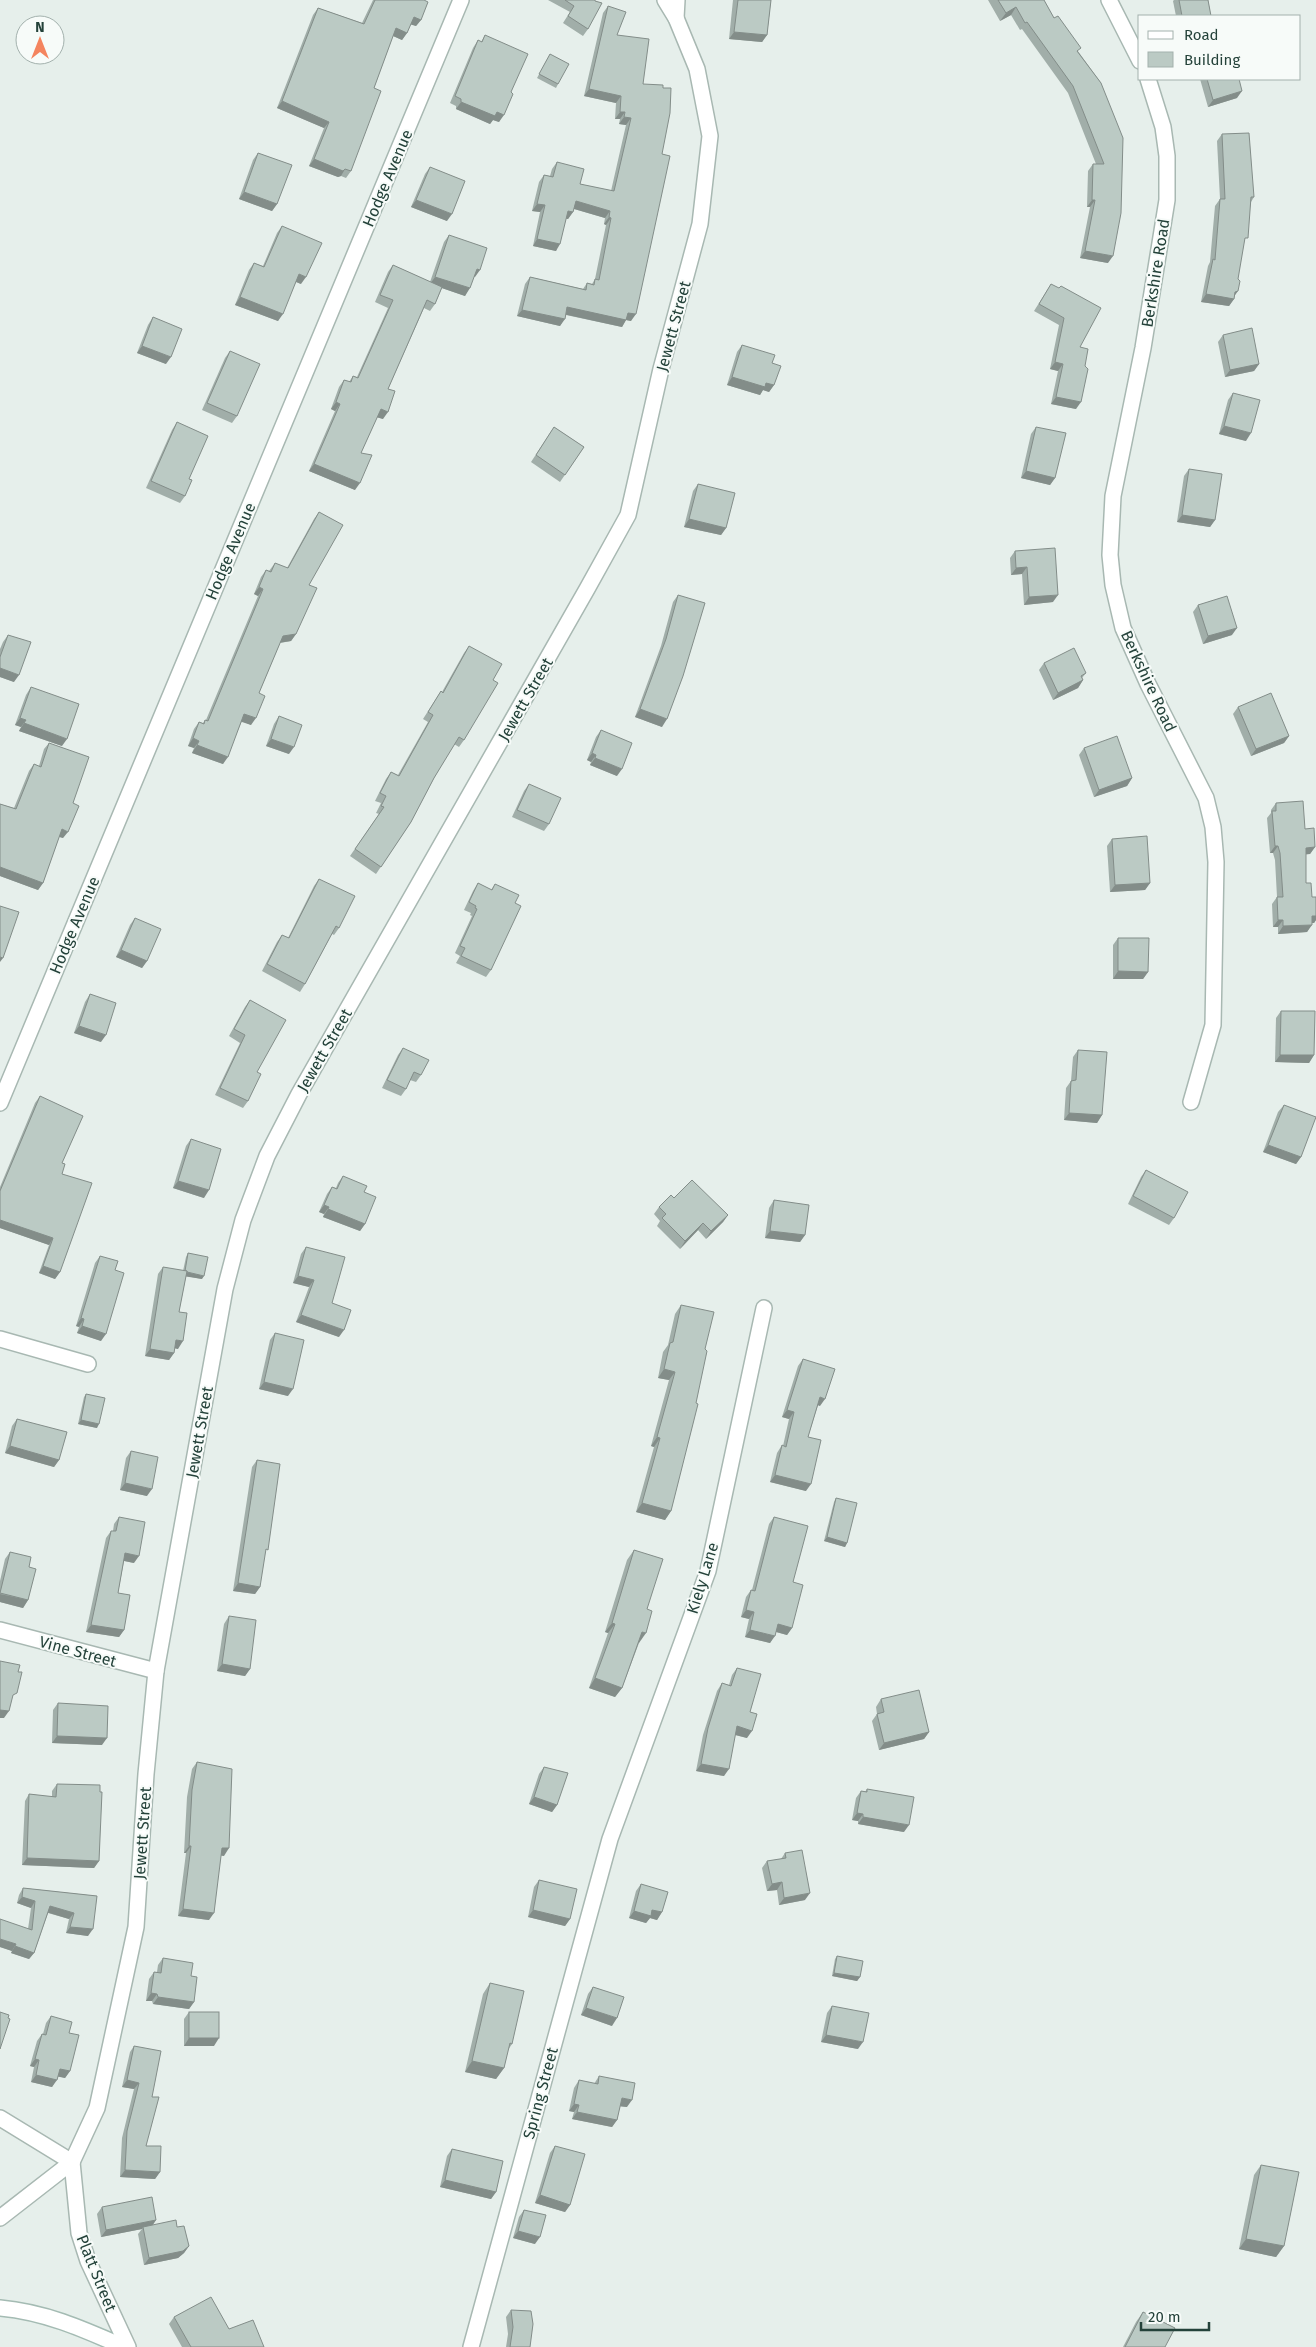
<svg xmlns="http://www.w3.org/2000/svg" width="1316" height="2347" font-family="'Fira Sans',sans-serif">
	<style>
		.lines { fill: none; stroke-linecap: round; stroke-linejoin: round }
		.minor-casing { stroke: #a8b8b2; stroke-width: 18 }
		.tertiary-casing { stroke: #a8b8b2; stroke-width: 18 }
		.secondary-casing { stroke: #a4bbb3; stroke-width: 18 }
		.minor { stroke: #fff; stroke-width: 15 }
		.tertiary { stroke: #fff; stroke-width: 15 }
		.secondary { stroke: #fff; stroke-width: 15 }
		.wall { fill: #a1aea9 }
		.shaded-wall { fill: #838d89 }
		.building { fill: #bbcac4; stroke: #838d89 }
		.labels { text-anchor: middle; stroke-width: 4; stroke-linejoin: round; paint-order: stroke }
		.street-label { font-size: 16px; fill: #24423a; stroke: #f7fbf9 }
	</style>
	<rect width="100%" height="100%" fill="#e6efeb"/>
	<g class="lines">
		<defs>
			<g id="minor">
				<path d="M 1109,0 L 1140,61"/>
				<path d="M 676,18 L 677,0"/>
				<path d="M 1148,79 L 1163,127 L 1167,156 L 1167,200 L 1143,348 L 1113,496 L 1110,555 L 1113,585 L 1123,628 L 1148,684 L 1206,798 L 1213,827 L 1216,862 L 1213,1025 L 1191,1102"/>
				<path d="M 0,1103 L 461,0"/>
				<path d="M 0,1339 L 88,1364"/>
				<path d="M 0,1630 L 156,1671"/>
				<path d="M 0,2118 L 72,2162"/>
				<path d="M 471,2347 L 610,1839 L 708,1571 L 764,1308"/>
			</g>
			<g id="tertiary">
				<path d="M 72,2162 L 79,2233 L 88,2261 L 128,2347"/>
				<path d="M 0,2218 L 72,2162 L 97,2108 L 136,1927 L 146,1774 L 156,1671 L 225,1289 L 243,1220 L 267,1156 L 299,1094 L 587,589 L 628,515 L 661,369 L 700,224 L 710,136 L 697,69 L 676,18 L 665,0"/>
			</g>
			<path id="secondary" d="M 0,2308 C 45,2312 83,2329 124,2347"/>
		</defs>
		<use href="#minor" class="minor-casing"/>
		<use href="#tertiary" class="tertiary-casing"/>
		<use href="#secondary" class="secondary-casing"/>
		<use href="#minor" class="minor"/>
		<use href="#tertiary" class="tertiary"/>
		<use href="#secondary" class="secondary"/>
	</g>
	<g class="wall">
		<path d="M 373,0 L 424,0 L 421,20 L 416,26 L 411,24 L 407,33 L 402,40 L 393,36 L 374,88 L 351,171 L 346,178 L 341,176 L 338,177 L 309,166 L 324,128 L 277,108 L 313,15 L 318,8 L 362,23 Z"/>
		<path d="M 548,0 L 595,0 L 588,29 L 583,36 L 563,23 L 570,12 Z"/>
		<path d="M 733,0 L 771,0 L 767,35 L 762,42 L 729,39 Z"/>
		<path d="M 988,0 L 1044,0 L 1054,18 L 1101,83 L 1108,263 L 1080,258 L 1090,207 L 1087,207 L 1088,171 L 1093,164 L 1096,164 L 1068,93 L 1022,29 L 1020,30 L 1011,15 L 1000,21 Z"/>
		<path d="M 1174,0 L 1208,0 L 1211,16 L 1176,16 L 1173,1 Z"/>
		<path d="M 608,6 L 617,35 L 643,84 L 662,154 L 631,321 L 626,320 L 622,327 L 566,315 L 560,326 L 517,316 L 525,284 L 530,277 L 583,289 L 587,283 L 592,284 L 595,279 L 606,225 L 604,224 L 605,218 L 574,209 L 573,212 L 568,219 L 566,219 L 556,251 L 533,246 L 540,212 L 532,211 L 539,182 L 544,175 L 550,176 L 552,169 L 557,162 L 580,184 L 611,191 L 626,125 L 619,124 L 620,119 L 615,119 L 616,103 L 584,96 L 603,13 Z"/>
		<path d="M 485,35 L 511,92 L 499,122 L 493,120 L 490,124 L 456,109 L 456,106 L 450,103 L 473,48 L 478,40 L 481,42 Z"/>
		<path d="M 550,54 L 558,84 L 556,88 L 537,78 Z"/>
		<path d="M 1200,79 L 1239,79 L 1237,98 L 1208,107 Z"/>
		<path d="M 1222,134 L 1254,197 L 1251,202 L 1234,299 L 1229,306 L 1201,302 L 1208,266 L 1210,262 L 1215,206 L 1220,199 L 1217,141 Z"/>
		<path d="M 258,153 L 277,204 L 272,211 L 239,199 L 253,160 Z"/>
		<path d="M 430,167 L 447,221 L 411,207 L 425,174 Z"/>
		<path d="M 282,226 L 301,284 L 296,282 L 278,321 L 235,305 L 249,270 L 254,263 L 263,266 L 277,233 Z"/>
		<path d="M 449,235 L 475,277 L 474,277 L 465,296 L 442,288 L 435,304 L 430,311 L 424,308 L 388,389 L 383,419 L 377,417 L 361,453 L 355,490 L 309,471 L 335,411 L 331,409 L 339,387 L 344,380 L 349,382 L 353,376 L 357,377 L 388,308 L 375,302 L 388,272 L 393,265 L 430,282 L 444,242 Z"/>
		<path d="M 1051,284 L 1080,347 L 1085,366 L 1076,409 L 1051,404 L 1058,371 L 1050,369 L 1059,325 L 1034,311 Z"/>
		<path d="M 153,317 L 166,364 L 137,353 L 148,325 Z"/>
		<path d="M 1223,335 L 1259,364 L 1254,371 L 1225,377 L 1218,342 Z"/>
		<path d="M 742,345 L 772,363 L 774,385 L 769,392 L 763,390 L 760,395 L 727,385 L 737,352 Z"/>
		<path d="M 230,351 L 237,416 L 232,423 L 202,410 L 225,358 Z"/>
		<path d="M 1233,393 L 1246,441 L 1219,434 L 1228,400 Z"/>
		<path d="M 177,422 L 189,479 L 185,496 L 180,503 L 146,488 L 172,430 Z"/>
		<path d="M 554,427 L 584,447 L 560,482 L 531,462 Z"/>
		<path d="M 1036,427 L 1055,478 L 1050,485 L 1021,478 L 1031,434 Z"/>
		<path d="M 1189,469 L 1215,520 L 1210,527 L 1177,522 L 1184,476 Z"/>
		<path d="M 698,484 L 726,528 L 721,535 L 684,527 L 693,491 Z"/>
		<path d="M 319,512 L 309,585 L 296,634 L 291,641 L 280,643 L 259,693 L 251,725 L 242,721 L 223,764 L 192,753 L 194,748 L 188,746 L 194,729 L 199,722 L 203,723 L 205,720 L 206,720 L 258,596 L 254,594 L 261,577 L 266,570 L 269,571 L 275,563 L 287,568 L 314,519 Z"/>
		<path d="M 1015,551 L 1053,602 L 1024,605 L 1022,574 L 1011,575 L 1010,558 Z"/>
		<path d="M 678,595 L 662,727 L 635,717 L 661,646 L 673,602 Z"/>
		<path d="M 1198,605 L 1232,635 L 1203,644 L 1193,612 Z"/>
		<path d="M 8,635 L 14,682 L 0,677 L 0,649 L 3,642 Z"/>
		<path d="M 469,646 L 493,680 L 464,740 L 459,747 L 454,744 L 434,778 L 411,822 L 376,874 L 350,856 L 379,814 L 376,813 L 381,803 L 375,801 L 386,779 L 391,772 L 398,775 L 428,722 L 423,719 L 441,691 L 442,692 L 464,653 Z"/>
		<path d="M 1044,663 L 1086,673 L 1082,678 L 1083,680 L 1078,688 L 1053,700 L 1039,670 Z"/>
		<path d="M 31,687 L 62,746 L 19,731 L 21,727 L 15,725 L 26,695 Z"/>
		<path d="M 1238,707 L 1289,736 L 1284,743 L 1251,756 L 1233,714 Z"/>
		<path d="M 279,716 L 289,754 L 266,746 L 274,724 Z"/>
		<path d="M 601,730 L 617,776 L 590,765 L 591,762 L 587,760 L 596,737 Z"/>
		<path d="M 49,743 L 73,803 L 63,838 L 59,837 L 43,883 L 38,890 L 0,876 L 0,804 L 14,808 L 29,771 L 34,764 L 39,766 L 44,749 Z"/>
		<path d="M 1084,748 L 1132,778 L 1127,786 L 1094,797 L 1079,755 Z"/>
		<path d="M 529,784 L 549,824 L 544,831 L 512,817 L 524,791 Z"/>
		<path d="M 1276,803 L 1305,829 L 1315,847 L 1310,854 L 1306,854 L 1306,883 L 1312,897 L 1316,897 L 1316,920 L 1314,923 L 1312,923 L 1307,932 L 1278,934 L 1278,927 L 1273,927 L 1272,904 L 1277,897 L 1275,860 L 1273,853 L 1270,853 L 1267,818 L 1271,813 L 1271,810 Z"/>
		<path d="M 1112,839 L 1150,883 L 1145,890 L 1110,892 L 1107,846 Z"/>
		<path d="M 319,879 L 339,928 L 334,935 L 332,934 L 305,984 L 300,992 L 262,971 L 277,942 L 282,935 L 288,938 L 314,886 Z"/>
		<path d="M 478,883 L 491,890 L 495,884 L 515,903 L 491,970 L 486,977 L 456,963 L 460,956 L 455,953 L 472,916 L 470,915 L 471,913 L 464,910 L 473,891 Z"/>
		<path d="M 135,918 L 147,961 L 142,968 L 116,957 L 130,925 Z"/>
		<path d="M 1118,938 L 1148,972 L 1143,979 L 1113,979 L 1113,945 Z"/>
		<path d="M 90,994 L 101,1042 L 74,1033 L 85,1002 Z"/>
		<path d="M 250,1000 L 257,1072 L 248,1101 L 243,1108 L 215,1095 L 240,1043 L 229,1036 L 245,1007 Z"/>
		<path d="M 1281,1011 L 1314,1055 L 1309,1063 L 1275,1062 L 1276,1018 Z"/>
		<path d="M 403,1048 L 421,1075 L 416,1082 L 410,1080 L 406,1089 L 401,1096 L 382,1088 L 398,1055 Z"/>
		<path d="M 1078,1050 L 1102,1115 L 1097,1123 L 1064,1120 L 1066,1088 L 1071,1081 L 1073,1057 Z"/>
		<path d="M 40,1096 L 62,1163 L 60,1272 L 55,1279 L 39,1273 L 49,1245 L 0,1228 L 0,1187 L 35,1103 Z"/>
		<path d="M 1284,1105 L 1301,1157 L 1296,1164 L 1263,1152 L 1278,1112 Z"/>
		<path d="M 191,1139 L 204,1198 L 173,1188 L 186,1146 Z"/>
		<path d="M 1146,1170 L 1174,1218 L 1169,1225 L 1128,1204 L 1141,1177 Z"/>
		<path d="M 343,1176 L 364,1192 L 365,1224 L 360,1231 L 323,1217 L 324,1214 L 319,1212 L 327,1194 L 332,1187 L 336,1188 L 338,1183 Z"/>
		<path d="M 674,1198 L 728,1215 L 723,1222 L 706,1239 L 698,1230 L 680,1249 L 657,1226 L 660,1221 L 654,1214 L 659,1207 Z"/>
		<path d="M 774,1200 L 805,1235 L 800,1242 L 765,1238 L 769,1208 Z"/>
		<path d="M 306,1247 L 332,1303 L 339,1337 L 296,1322 L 309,1287 L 293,1283 L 301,1254 Z"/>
		<path d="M 188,1253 L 202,1279 L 186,1276 L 179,1312 L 178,1349 L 174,1348 L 174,1353 L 169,1360 L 145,1356 L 158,1274 L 163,1267 L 183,1271 L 186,1257 Z"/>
		<path d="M 100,1256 L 115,1270 L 101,1341 L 77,1333 L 79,1327 L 76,1326 L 95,1263 Z"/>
		<path d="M 681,1305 L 671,1511 L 665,1520 L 636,1512 L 654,1447 L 651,1446 L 669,1380 L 658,1378 L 663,1352 L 668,1345 L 675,1314 Z"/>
		<path d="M 275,1333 L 288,1396 L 259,1389 L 270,1340 Z"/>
		<path d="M 803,1359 L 820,1406 L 818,1405 L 808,1437 L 806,1491 L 770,1482 L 777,1453 L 782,1445 L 783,1446 L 789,1419 L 782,1417 L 798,1366 Z"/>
		<path d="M 86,1394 L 97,1428 L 78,1424 L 84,1397 Z"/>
		<path d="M 17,1419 L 59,1460 L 54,1467 L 5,1453 L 12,1426 Z"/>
		<path d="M 131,1451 L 147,1496 L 120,1490 L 126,1458 Z"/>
		<path d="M 257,1460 L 260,1587 L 255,1594 L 233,1591 L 252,1467 Z"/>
		<path d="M 836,1498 L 847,1543 L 845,1547 L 824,1541 L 834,1502 Z"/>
		<path d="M 119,1517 L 134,1563 L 124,1561 L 118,1593 L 124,1630 L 119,1637 L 86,1632 L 106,1538 L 111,1531 L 113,1531 L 114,1524 Z"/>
		<path d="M 774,1517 L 793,1582 L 792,1628 L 787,1635 L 776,1632 L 770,1643 L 745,1637 L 749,1619 L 741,1617 L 746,1597 L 751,1590 L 752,1590 L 769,1524 Z"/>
		<path d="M 634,1550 L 647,1609 L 639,1643 L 622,1688 L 615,1697 L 589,1688 L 608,1633 L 605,1632 L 627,1560 Z"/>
		<path d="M 10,1552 L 29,1567 L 28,1600 L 23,1608 L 0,1602 L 0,1581 L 5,1559 Z"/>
		<path d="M 229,1616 L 250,1669 L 245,1676 L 217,1671 L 224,1624 Z"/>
		<path d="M 737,1668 L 750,1712 L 747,1738 L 735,1735 L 724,1776 L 696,1771 L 703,1735 L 717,1691 L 722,1683 L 729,1685 L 732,1675 Z"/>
		<path d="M 881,1699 L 929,1732 L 924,1739 L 879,1750 L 872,1721 L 877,1714 L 876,1707 Z"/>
		<path d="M 58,1703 L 102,1745 L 52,1743 L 53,1710 Z"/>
		<path d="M 197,1762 L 224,1856 L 221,1855 L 209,1920 L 178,1916 L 186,1853 L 184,1853 L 187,1797 L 192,1769 Z"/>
		<path d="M 544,1767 L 557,1805 L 552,1812 L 529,1804 L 539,1774 Z"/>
		<path d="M 57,1784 L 100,1792 L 99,1861 L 94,1868 L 22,1865 L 25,1801 L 29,1794 L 52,1797 L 52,1791 Z"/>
		<path d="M 867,1789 L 904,1832 L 858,1824 L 858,1821 L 852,1820 L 856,1798 L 861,1791 L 865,1792 Z"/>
		<path d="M 785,1853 L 805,1900 L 779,1905 L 777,1890 L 767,1891 L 762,1868 L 767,1861 L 781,1859 Z"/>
		<path d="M 539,1880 L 570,1919 L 565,1926 L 528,1917 L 534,1887 Z"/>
		<path d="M 641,1884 L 662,1912 L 657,1920 L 650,1918 L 646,1923 L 629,1918 L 636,1891 Z"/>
		<path d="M 23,1888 L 97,1896 L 88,1936 L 66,1933 L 69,1919 L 48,1913 L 34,1953 L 29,1959 L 11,1953 L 12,1951 L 0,1947 L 28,1929 L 31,1908 L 17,1903 L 19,1895 Z"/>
		<path d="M 837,1956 L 860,1977 L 857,1981 L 832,1976 L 835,1959 Z"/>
		<path d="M 163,1958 L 191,1976 L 194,2002 L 189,2009 L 153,2004 L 152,2001 L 146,2001 L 149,1979 L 154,1972 L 157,1972 L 158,1965 Z"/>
		<path d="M 490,1983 L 512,2044 L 508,2050 L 504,2068 L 496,2079 L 465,2072 L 483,1994 Z"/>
		<path d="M 593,1987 L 612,2026 L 581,2015 L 588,1994 Z"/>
		<path d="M 832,2006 L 858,2049 L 821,2042 L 827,2013 Z"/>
		<path d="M 189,2012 L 214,2046 L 184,2046 L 184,2019 Z"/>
		<path d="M 51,2016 L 69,2033 L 70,2071 L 65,2078 L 58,2076 L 52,2087 L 31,2082 L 34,2067 L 30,2066 L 37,2041 L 42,2034 L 43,2034 L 46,2023 Z"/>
		<path d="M 134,2046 L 152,2097 L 146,2146 L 160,2172 L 155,2179 L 120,2177 L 122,2138 L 134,2089 L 122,2087 L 130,2052 Z"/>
		<path d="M 599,2076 L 627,2107 L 620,2106 L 617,2120 L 612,2127 L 572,2119 L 574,2112 L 569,2111 L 574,2088 L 579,2080 L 594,2084 Z"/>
		<path d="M 555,2146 L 570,2205 L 565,2212 L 535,2203 L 550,2153 Z"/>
		<path d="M 452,2149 L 496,2192 L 491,2199 L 440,2187 L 447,2156 Z"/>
		<path d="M 1261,2165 L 1284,2246 L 1276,2257 L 1239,2249 L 1254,2175 Z"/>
		<path d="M 102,2207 L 156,2220 L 153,2225 L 177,2227 L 189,2246 L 184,2253 L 178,2258 L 144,2265 L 138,2234 L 142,2229 L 101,2237 L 97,2214 Z"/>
		<path d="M 524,2210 L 535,2244 L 513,2238 L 519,2217 Z"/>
		<path d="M 511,2310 L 530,2347 L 506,2347 L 508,2334 L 506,2317 Z"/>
		<path d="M 1143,2312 L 1165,2347 L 1123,2347 L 1136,2322 Z"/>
		<path d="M 174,2317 L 229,2329 L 264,2347 L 182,2347 L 169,2324 Z"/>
	</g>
	<g class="shaded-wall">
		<path d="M 1016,7 L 1011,15 L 1000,21 L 1006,13 Z"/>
		<path d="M 414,17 L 421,20 L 416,26 L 409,24 Z"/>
		<path d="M 396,28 L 407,33 L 402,40 L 391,35 Z"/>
		<path d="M 734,32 L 767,35 L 762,42 L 729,39 Z"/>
		<path d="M 589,89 L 621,96 L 616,103 L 584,96 Z"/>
		<path d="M 1242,91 L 1237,98 L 1208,107 L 1213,100 Z"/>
		<path d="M 282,101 L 329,122 L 324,128 L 277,108 Z"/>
		<path d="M 461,102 L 497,112 L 504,115 L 499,122 L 493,120 L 490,124 L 456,109 Z"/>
		<path d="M 620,112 L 625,112 L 620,119 L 615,119 Z"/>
		<path d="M 624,117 L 631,118 L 626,125 L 619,124 Z"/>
		<path d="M 314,159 L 345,169 L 341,176 L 338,177 L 309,166 Z"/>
		<path d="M 244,192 L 277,204 L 272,211 L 239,199 Z"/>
		<path d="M 416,200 L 452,214 L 447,221 L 411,207 Z"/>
		<path d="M 1092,200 L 1095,200 L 1090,207 L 1087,207 Z"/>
		<path d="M 576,201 L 610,211 L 605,218 L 571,208 Z"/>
		<path d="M 537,204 L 545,205 L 540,212 L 532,211 Z"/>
		<path d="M 568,211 L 573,212 L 568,219 L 563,218 Z"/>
		<path d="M 609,217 L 611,218 L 606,225 L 604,224 Z"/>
		<path d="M 537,239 L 560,244 L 556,251 L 533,246 Z"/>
		<path d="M 1085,251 L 1113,256 L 1108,263 L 1080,258 Z"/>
		<path d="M 477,269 L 480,270 L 475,277 L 472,276 Z"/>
		<path d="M 299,274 L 306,277 L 301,284 L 294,281 Z"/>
		<path d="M 435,277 L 470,288 L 465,296 L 430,284 Z"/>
		<path d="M 1238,291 L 1233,298 L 1234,299 L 1229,306 L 1201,302 L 1206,294 L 1235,292 Z"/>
		<path d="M 240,297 L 283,314 L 278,321 L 235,305 Z"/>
		<path d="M 567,307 L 628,313 L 636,314 L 631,321 L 626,320 L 622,327 L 563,314 Z"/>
		<path d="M 522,310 L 565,319 L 560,326 L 517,316 Z"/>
		<path d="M 142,346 L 171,357 L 166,364 L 137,353 Z"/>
		<path d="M 1055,362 L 1063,364 L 1058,371 L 1050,369 Z"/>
		<path d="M 1259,364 L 1254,371 L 1225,377 L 1230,370 Z"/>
		<path d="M 732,377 L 766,383 L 774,385 L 769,392 L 763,390 L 760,395 L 727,385 Z"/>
		<path d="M 1056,397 L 1081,402 L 1076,409 L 1051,404 Z"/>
		<path d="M 336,402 L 340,404 L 335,411 L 331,409 Z"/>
		<path d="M 381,409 L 388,412 L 383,419 L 376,417 Z"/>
		<path d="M 1224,426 L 1251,433 L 1246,441 L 1219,434 Z"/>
		<path d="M 314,464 L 360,483 L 355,490 L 309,471 Z"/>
		<path d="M 1026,471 L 1055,478 L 1050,485 L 1021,478 Z"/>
		<path d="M 1182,515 L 1215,520 L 1210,527 L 1177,522 Z"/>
		<path d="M 689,519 L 726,528 L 721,535 L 684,527 Z"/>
		<path d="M 1027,567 L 1022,574 L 1011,575 L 1016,568 Z"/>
		<path d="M 259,587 L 263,589 L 258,596 L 254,594 Z"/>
		<path d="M 1058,595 L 1053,602 L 1024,605 L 1029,597 Z"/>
		<path d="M 1237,628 L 1232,635 L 1203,644 L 1208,636 Z"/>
		<path d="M 296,634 L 291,641 L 278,643 L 283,636 Z"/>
		<path d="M 0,668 L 19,675 L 14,682 L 0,677 Z"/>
		<path d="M 1083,680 L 1078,688 L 1053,700 L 1058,693 Z"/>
		<path d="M 640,709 L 667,719 L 662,727 L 635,717 Z"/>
		<path d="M 244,714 L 256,718 L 251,725 L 239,721 Z"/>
		<path d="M 20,718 L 26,720 L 21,727 L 15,725 Z"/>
		<path d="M 24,723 L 67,739 L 62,746 L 19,731 Z"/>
		<path d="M 1289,736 L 1284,743 L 1251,756 L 1256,749 Z"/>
		<path d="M 193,738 L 199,741 L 194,748 L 188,746 Z"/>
		<path d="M 271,739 L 294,747 L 289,754 L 266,746 Z"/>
		<path d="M 197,745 L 228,757 L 223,764 L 192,753 Z"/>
		<path d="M 592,753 L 596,755 L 591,762 L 587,760 Z"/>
		<path d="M 595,758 L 622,769 L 617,776 L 590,765 Z"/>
		<path d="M 1132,778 L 1127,786 L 1094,797 L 1099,790 Z"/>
		<path d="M 62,829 L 68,832 L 63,838 L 57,836 Z"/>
		<path d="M 1275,846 L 1278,846 L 1273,853 L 1270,853 Z"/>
		<path d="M 1315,847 L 1310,854 L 1301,855 L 1306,848 Z"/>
		<path d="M 0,867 L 43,883 L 38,890 L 0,876 Z"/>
		<path d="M 1150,883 L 1145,890 L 1110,892 L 1115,885 Z"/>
		<path d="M 1312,916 L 1316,916 L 1316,920 L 1314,923 L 1307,923 Z"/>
		<path d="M 1278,920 L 1283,920 L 1278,927 L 1273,927 Z"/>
		<path d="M 1312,925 L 1307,932 L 1278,934 L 1283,926 Z"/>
		<path d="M 121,950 L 147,961 L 142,968 L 116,957 Z"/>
		<path d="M 0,957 L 3,958 L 0,962 Z"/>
		<path d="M 1118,971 L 1148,972 L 1143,979 L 1113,979 Z"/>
		<path d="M 79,1026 L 106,1035 L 101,1042 L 74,1033 Z"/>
		<path d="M 1280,1055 L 1314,1055 L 1309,1063 L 1275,1062 Z"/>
		<path d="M 1069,1113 L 1102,1115 L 1097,1123 L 1064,1120 Z"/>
		<path d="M 1268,1145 L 1301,1157 L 1296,1164 L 1263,1152 Z"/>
		<path d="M 178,1181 L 209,1190 L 204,1198 L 173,1188 Z"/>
		<path d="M 324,1205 L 329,1207 L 324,1214 L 319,1212 Z"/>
		<path d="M 328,1209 L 365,1224 L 360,1231 L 323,1217 Z"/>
		<path d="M 728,1215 L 723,1222 L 706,1239 L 711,1231 Z"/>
		<path d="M 0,1220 L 53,1238 L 49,1245 L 0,1228 Z"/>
		<path d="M 703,1223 L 698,1230 L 680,1249 L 685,1241 Z"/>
		<path d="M 770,1231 L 805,1235 L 800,1242 L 765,1238 Z"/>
		<path d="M 43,1266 L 60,1272 L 55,1279 L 39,1273 Z"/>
		<path d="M 185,1272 L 204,1276 L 202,1279 L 183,1276 Z"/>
		<path d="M 298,1276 L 314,1280 L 309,1287 L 293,1283 Z"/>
		<path d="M 301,1315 L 344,1330 L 339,1337 L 296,1322 Z"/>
		<path d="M 81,1318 L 84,1319 L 79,1327 L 76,1326 Z"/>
		<path d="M 82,1326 L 106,1334 L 101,1341 L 77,1333 Z"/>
		<path d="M 176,1340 L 183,1341 L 178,1349 L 170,1347 Z"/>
		<path d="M 150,1349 L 174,1353 L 169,1360 L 145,1356 Z"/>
		<path d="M 664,1369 L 675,1372 L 669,1380 L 658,1378 Z"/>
		<path d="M 264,1382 L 293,1389 L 288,1396 L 259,1389 Z"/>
		<path d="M 820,1397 L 825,1399 L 820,1406 L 815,1404 Z"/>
		<path d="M 787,1410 L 794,1412 L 789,1419 L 782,1417 Z"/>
		<path d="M 81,1420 L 99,1424 L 97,1428 L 78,1424 Z"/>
		<path d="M 657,1437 L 660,1438 L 654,1447 L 651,1446 Z"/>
		<path d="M 10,1446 L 59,1460 L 54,1467 L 5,1453 Z"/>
		<path d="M 775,1475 L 811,1484 L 806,1491 L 770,1482 Z"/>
		<path d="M 125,1483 L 152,1489 L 147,1496 L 120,1490 Z"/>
		<path d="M 642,1503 L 671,1511 L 665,1520 L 636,1512 Z"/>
		<path d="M 827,1537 L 847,1543 L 845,1547 L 824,1541 Z"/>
		<path d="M 125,1553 L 139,1556 L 134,1563 L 120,1560 Z"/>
		<path d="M 238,1583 L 260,1587 L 255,1594 L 233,1591 Z"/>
		<path d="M 0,1594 L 28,1600 L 23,1608 L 0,1602 Z"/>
		<path d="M 746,1610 L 754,1612 L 749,1619 L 741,1617 Z"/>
		<path d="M 612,1623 L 615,1624 L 608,1633 L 605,1632 Z"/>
		<path d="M 778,1624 L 792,1628 L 787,1635 L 773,1631 Z"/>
		<path d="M 91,1625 L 124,1630 L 119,1637 L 86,1632 Z"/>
		<path d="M 750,1630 L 775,1636 L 770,1643 L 745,1637 Z"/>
		<path d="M 642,1632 L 646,1633 L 639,1643 L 635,1642 Z"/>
		<path d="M 222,1664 L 250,1669 L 245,1676 L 217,1671 Z"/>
		<path d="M 595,1678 L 622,1688 L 615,1697 L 589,1688 Z"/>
		<path d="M 0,1709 L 9,1711 L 4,1718 L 0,1718 Z"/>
		<path d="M 737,1726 L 752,1731 L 747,1738 L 732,1734 Z"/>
		<path d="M 929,1732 L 924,1739 L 879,1750 L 884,1743 Z"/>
		<path d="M 57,1736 L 107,1738 L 102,1745 L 52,1743 Z"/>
		<path d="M 701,1764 L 729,1769 L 724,1776 L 696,1771 Z"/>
		<path d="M 534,1797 L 557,1805 L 552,1812 L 529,1804 Z"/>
		<path d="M 857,1813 L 863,1814 L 858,1821 L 852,1820 Z"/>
		<path d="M 863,1817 L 909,1825 L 904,1832 L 858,1824 Z"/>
		<path d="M 189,1846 L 191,1846 L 186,1853 L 184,1853 Z"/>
		<path d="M 222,1848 L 229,1848 L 224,1856 L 217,1855 Z"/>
		<path d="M 27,1858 L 99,1861 L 94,1868 L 22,1865 Z"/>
		<path d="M 782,1882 L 777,1890 L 767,1891 L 772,1884 Z"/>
		<path d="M 810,1893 L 805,1900 L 779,1905 L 784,1898 Z"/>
		<path d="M 22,1897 L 35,1901 L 31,1908 L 17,1903 Z"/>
		<path d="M 50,1906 L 74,1913 L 69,1919 L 46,1912 Z"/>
		<path d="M 183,1909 L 214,1913 L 209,1920 L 178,1916 Z"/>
		<path d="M 533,1910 L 570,1919 L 565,1926 L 528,1917 Z"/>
		<path d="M 652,1910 L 662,1912 L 657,1920 L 650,1918 L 646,1923 L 629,1918 L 634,1911 Z"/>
		<path d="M 70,1927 L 93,1929 L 88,1936 L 66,1933 Z"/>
		<path d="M 0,1939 L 16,1944 L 12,1951 L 0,1947 Z"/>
		<path d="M 15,1946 L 34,1953 L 29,1959 L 11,1953 Z"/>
		<path d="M 834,1973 L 860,1977 L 857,1981 L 832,1976 Z"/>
		<path d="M 151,1993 L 157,1994 L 152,2001 L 146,2001 Z"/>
		<path d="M 158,1997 L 194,2002 L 189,2009 L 153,2004 Z"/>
		<path d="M 586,2008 L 617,2018 L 612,2026 L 581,2015 Z"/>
		<path d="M 826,2035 L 863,2042 L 858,2049 L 821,2042 Z"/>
		<path d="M 189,2038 L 219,2038 L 214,2046 L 184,2046 Z"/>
		<path d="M 35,2059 L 39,2060 L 34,2067 L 30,2066 Z"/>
		<path d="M 472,2061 L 504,2068 L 496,2079 L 465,2072 Z"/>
		<path d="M 60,2069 L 70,2071 L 65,2078 L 55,2076 Z"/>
		<path d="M 36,2075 L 57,2080 L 52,2087 L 31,2082 Z"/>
		<path d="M 127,2080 L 139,2083 L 134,2089 L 122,2087 Z"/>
		<path d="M 622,2098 L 632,2100 L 627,2107 L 617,2106 Z"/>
		<path d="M 574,2104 L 579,2105 L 574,2112 L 569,2111 Z"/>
		<path d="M 577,2112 L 617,2120 L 612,2127 L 572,2119 Z"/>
		<path d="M 125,2170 L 160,2172 L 155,2179 L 120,2177 Z"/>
		<path d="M 445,2180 L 496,2192 L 491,2199 L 440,2187 Z"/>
		<path d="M 540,2195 L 570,2205 L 565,2212 L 535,2203 Z"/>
		<path d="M 156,2220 L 151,2227 L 143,2227 L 142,2229 L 101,2237 L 106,2230 Z"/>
		<path d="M 518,2231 L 540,2237 L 535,2244 L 513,2238 Z"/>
		<path d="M 1246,2239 L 1284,2246 L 1276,2257 L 1239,2249 Z"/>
		<path d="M 189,2246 L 184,2253 L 178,2258 L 144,2265 L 149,2258 Z"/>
	</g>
	<g class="building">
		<path d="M 375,0 L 424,0 L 428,2 L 421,20 L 414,17 L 407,33 L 396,28 L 374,88 L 381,91 L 351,171 L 345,169 L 343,171 L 314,159 L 329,122 L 282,101 L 318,8 L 364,24 Z"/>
		<path d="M 565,0 L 595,0 L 595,1 L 602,3 L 588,29 L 568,16 L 574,6 Z"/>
		<path d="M 738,0 L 771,0 L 767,35 L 734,32 Z"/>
		<path d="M 998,0 L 1044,0 L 1054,18 L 1058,16 L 1081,48 L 1077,51 L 1101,83 L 1123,138 L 1121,213 L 1113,256 L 1085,251 L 1095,200 L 1092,200 L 1093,164 L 1104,164 L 1073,86 L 1027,22 L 1025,23 L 1016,7 L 1006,13 Z"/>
		<path d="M 1179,0 L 1208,0 L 1211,16 L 1182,16 Z"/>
		<path d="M 608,6 L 626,12 L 617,35 L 649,39 L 643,84 L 663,85 L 663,88 L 671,88 L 670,113 L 662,154 L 670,156 L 636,314 L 628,313 L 626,320 L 567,307 L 565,319 L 522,310 L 530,277 L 586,290 L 587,283 L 594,285 L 595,279 L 599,280 L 611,218 L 609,217 L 610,211 L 576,201 L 573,212 L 568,211 L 560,244 L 537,239 L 545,205 L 537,204 L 544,175 L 553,177 L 557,162 L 584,169 L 580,184 L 614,191 L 631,118 L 624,117 L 625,112 L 620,112 L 621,96 L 589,89 Z"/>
		<path d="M 485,35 L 528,54 L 511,92 L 513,94 L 504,115 L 497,112 L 495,116 L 461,102 L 461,99 L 455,96 L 478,40 L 482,42 Z"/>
		<path d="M 550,54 L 569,64 L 558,84 L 539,74 Z"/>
		<path d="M 1207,79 L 1239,79 L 1242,91 L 1213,100 Z"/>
		<path d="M 1249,133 L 1254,197 L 1251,197 L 1248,238 L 1245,238 L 1238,279 L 1240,281 L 1238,291 L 1235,292 L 1234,299 L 1206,294 L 1213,259 L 1215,260 L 1220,199 L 1225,199 L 1222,134 Z"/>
		<path d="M 258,153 L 292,165 L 277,204 L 244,192 Z"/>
		<path d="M 430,167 L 465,181 L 452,214 L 416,200 Z"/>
		<path d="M 282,226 L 322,243 L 306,277 L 299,274 L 283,314 L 240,297 L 254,263 L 264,267 Z"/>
		<path d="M 449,235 L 487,248 L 480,270 L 477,269 L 470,288 L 435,277 Z"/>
		<path d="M 393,265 L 442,287 L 435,304 L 427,300 L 388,389 L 395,391 L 388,412 L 381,409 L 361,453 L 372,455 L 360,483 L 314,464 L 340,404 L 336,402 L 344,380 L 351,382 L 353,376 L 358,378 L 393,300 L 380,295 Z"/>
		<path d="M 1051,284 L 1059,288 L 1061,286 L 1101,308 L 1080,347 L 1088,349 L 1085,366 L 1088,369 L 1081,402 L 1056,397 L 1063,364 L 1055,362 L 1064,318 L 1039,304 Z"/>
		<path d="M 153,317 L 182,329 L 171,357 L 142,346 Z"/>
		<path d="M 1252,328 L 1259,364 L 1230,370 L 1223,335 Z"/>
		<path d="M 742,345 L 775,355 L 772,363 L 781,366 L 774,385 L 766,383 L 765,387 L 732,377 Z"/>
		<path d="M 230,351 L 260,364 L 237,416 L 207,403 Z"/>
		<path d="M 1233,393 L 1260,400 L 1251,433 L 1224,426 Z"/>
		<path d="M 177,422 L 208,436 L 189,479 L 192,480 L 185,496 L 151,481 Z"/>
		<path d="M 554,427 L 584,447 L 565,475 L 536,455 Z"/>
		<path d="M 1036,427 L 1066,433 L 1055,478 L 1026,471 Z"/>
		<path d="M 1189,469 L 1222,474 L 1215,520 L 1182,515 Z"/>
		<path d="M 698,484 L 735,493 L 726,528 L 689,519 Z"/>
		<path d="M 319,512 L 343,525 L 309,585 L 317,588 L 296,634 L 283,636 L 259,693 L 265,696 L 256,718 L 244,714 L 228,757 L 197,745 L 199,741 L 193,738 L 199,722 L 204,724 L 205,720 L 208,721 L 263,589 L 259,587 L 266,570 L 271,572 L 275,563 L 288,568 Z"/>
		<path d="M 1055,548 L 1058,595 L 1029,597 L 1027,567 L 1016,568 L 1015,551 Z"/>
		<path d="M 678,595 L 705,603 L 683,676 L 667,719 L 640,709 L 666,639 Z"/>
		<path d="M 1227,596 L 1237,628 L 1208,636 L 1198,605 Z"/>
		<path d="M 8,635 L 31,642 L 19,675 L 0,668 L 0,657 Z"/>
		<path d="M 469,646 L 502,664 L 493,680 L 498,683 L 464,740 L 459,737 L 434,778 L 411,822 L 381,867 L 355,849 L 384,807 L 381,806 L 386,796 L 380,793 L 391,772 L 399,776 L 433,715 L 428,712 L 441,691 L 443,693 Z"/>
		<path d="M 1074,648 L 1086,673 L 1081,676 L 1083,680 L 1058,693 L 1044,663 Z"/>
		<path d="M 31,687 L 79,704 L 67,739 L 24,723 L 26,720 L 20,718 Z"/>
		<path d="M 1271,693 L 1289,736 L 1256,749 L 1238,707 Z"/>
		<path d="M 279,716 L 302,725 L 294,747 L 271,739 Z"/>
		<path d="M 601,730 L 632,743 L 622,769 L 595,758 L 596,755 L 592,753 Z"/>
		<path d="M 1117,736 L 1132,778 L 1099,790 L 1084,748 Z"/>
		<path d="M 49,743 L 89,757 L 73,803 L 79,806 L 68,832 L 62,829 L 43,883 L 0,867 L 0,804 L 16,809 L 34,764 L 41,767 Z"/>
		<path d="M 529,784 L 561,798 L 549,824 L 517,810 Z"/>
		<path d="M 1303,801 L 1305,829 L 1314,828 L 1315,847 L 1306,848 L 1306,883 L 1311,883 L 1312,897 L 1316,897 L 1316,916 L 1312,916 L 1312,925 L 1283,926 L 1283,920 L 1278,920 L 1277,897 L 1283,897 L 1280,853 L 1278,846 L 1275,846 L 1272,811 L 1276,811 L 1276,803 Z"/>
		<path d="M 1147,836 L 1150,883 L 1115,885 L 1112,839 Z"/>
		<path d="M 319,879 L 355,896 L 339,928 L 336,926 L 305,984 L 267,964 L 282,935 L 289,938 Z"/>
		<path d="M 478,883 L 492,890 L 495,884 L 519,895 L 515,903 L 521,906 L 491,970 L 461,956 L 465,948 L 460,946 L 477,909 L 475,908 L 476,906 L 469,902 Z"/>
		<path d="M 0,906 L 19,912 L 3,958 L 0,957 Z"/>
		<path d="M 135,918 L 161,929 L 147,961 L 121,950 Z"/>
		<path d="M 1118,938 L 1149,938 L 1148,972 L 1118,971 Z"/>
		<path d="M 90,994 L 116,1003 L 106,1035 L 79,1026 Z"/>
		<path d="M 250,1000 L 286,1020 L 257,1072 L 261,1074 L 248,1101 L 220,1088 L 245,1035 L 234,1029 Z"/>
		<path d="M 1281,1011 L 1315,1011 L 1314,1055 L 1280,1055 Z"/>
		<path d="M 403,1048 L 429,1060 L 421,1075 L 414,1072 L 406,1089 L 387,1080 Z"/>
		<path d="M 1078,1050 L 1107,1052 L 1102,1115 L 1069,1113 L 1071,1081 L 1076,1080 Z"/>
		<path d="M 40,1096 L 83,1116 L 62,1163 L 65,1164 L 62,1174 L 92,1183 L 60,1272 L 43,1266 L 53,1238 L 0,1220 L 0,1191 Z"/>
		<path d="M 1284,1105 L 1316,1117 L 1301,1157 L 1268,1145 Z"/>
		<path d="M 191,1139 L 221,1149 L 209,1190 L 178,1181 Z"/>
		<path d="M 1146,1170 L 1188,1192 L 1174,1218 L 1133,1196 Z"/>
		<path d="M 343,1176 L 367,1186 L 364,1192 L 376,1197 L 365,1224 L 328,1209 L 329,1207 L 324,1205 L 332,1187 L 337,1189 Z"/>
		<path d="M 692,1180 L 728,1215 L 711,1231 L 703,1223 L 685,1241 L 662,1218 L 666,1214 L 659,1207 L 671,1195 L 674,1198 Z"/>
		<path d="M 774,1200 L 809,1205 L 805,1235 L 770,1231 Z"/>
		<path d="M 306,1247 L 345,1257 L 332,1303 L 351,1310 L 344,1330 L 301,1315 L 314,1280 L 298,1276 Z"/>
		<path d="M 188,1253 L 208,1257 L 204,1276 L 187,1272 L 187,1271 L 185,1271 Z"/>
		<path d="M 100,1256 L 118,1261 L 115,1270 L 124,1273 L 106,1334 L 82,1326 L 84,1319 L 81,1318 Z"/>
		<path d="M 163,1267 L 187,1271 L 179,1312 L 187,1313 L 183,1341 L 176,1340 L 174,1353 L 150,1349 Z"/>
		<path d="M 681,1305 L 714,1312 L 705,1349 L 707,1351 L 696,1403 L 698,1404 L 671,1511 L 642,1503 L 660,1438 L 657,1437 L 675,1372 L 664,1369 L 670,1343 L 673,1342 Z"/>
		<path d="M 275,1333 L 304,1340 L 293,1389 L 264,1382 Z"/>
		<path d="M 803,1359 L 835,1369 L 825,1399 L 820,1397 L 808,1437 L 821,1440 L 811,1484 L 775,1475 L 782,1445 L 786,1447 L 794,1412 L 787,1410 Z"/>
		<path d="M 86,1394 L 105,1398 L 99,1424 L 81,1420 Z"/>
		<path d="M 17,1419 L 67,1432 L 59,1460 L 10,1446 Z"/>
		<path d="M 131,1451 L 158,1457 L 152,1489 L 125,1483 Z"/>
		<path d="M 257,1460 L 280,1464 L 268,1550 L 266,1549 L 260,1587 L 238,1583 Z"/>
		<path d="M 836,1498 L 857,1503 L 847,1543 L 827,1537 Z"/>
		<path d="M 119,1517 L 145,1522 L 139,1556 L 125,1553 L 118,1593 L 130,1595 L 124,1630 L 91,1625 L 111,1531 L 116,1531 Z"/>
		<path d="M 774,1517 L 808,1526 L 793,1582 L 803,1585 L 792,1628 L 778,1624 L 775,1636 L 750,1630 L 754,1612 L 746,1610 L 751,1590 L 755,1591 Z"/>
		<path d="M 634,1550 L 663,1559 L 647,1609 L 652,1611 L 646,1633 L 642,1632 L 622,1688 L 595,1678 L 615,1624 L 612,1623 Z"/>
		<path d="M 10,1552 L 31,1557 L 29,1567 L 36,1569 L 28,1600 L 0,1593 Z"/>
		<path d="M 229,1616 L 256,1620 L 250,1669 L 222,1664 Z"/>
		<path d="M 0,1661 L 20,1665 L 18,1672 L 22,1672 L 17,1693 L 13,1695 L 9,1711 L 0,1710 Z"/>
		<path d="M 737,1668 L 761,1674 L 750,1712 L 757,1714 L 752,1731 L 737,1726 L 729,1769 L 701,1764 L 708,1728 L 722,1683 L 731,1686 Z"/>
		<path d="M 919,1690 L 929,1732 L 884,1743 L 877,1714 L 884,1712 L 881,1699 Z"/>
		<path d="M 58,1703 L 108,1706 L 107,1738 L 57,1736 Z"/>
		<path d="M 197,1762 L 232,1769 L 229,1848 L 222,1848 L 214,1913 L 183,1909 L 191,1846 L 189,1846 L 192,1790 Z"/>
		<path d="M 544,1767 L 568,1773 L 557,1805 L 534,1797 Z"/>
		<path d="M 57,1784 L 100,1785 L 100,1792 L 102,1792 L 99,1861 L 27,1858 L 29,1794 L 56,1797 Z"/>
		<path d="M 867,1789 L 914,1797 L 909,1825 L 863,1817 L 863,1814 L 857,1813 L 861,1791 L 867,1792 Z"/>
		<path d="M 802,1850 L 810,1893 L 784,1898 L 782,1882 L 772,1884 L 767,1861 L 786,1858 L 785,1853 Z"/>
		<path d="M 539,1880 L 577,1889 L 570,1919 L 533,1910 Z"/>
		<path d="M 641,1884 L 668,1892 L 662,1912 L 652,1910 L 651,1916 L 634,1911 Z"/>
		<path d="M 23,1888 L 97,1896 L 93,1929 L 70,1927 L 74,1913 L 50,1906 L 34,1953 L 15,1946 L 16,1944 L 0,1939 L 0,1919 L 32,1930 L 35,1901 L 22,1897 Z"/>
		<path d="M 837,1956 L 863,1961 L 860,1977 L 834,1973 Z"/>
		<path d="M 163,1958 L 193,1963 L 191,1976 L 197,1977 L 194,2002 L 158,1997 L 157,1994 L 151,1993 L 154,1972 L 161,1973 Z"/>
		<path d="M 490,1983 L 524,1991 L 512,2044 L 510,2043 L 504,2068 L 472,2061 Z"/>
		<path d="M 593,1987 L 624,1997 L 617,2018 L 586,2008 Z"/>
		<path d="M 832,2006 L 869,2013 L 863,2042 L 826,2035 Z"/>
		<path d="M 0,2012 L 9,2015 L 8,2018 L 10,2019 L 0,2049 Z"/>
		<rect x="189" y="2012" width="30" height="26"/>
		<path d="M 51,2016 L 72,2022 L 69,2033 L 79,2035 L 70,2071 L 60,2069 L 57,2080 L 36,2075 L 39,2060 L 35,2059 L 42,2034 L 46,2035 Z"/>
		<path d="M 134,2046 L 161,2051 L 152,2097 L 159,2097 L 146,2146 L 161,2146 L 160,2172 L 125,2170 L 127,2131 L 139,2083 L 127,2080 Z"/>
		<path d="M 599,2076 L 635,2083 L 632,2100 L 622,2098 L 617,2120 L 577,2112 L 579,2105 L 574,2104 L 579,2080 L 598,2084 Z"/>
		<path d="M 555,2146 L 585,2154 L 570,2205 L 540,2195 Z"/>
		<path d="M 452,2149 L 503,2161 L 496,2192 L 445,2180 Z"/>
		<path d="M 1261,2165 L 1299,2172 L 1284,2246 L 1246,2239 Z"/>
		<path d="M 152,2197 L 156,2220 L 106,2230 L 102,2207 Z"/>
		<path d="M 524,2210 L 546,2215 L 540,2237 L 518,2231 Z"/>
		<path d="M 176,2220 L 177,2227 L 184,2226 L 189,2246 L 183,2251 L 149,2258 L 143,2227 Z"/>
		<path d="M 211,2297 L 229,2329 L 253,2320 L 264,2347 L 191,2347 L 174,2317 Z"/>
		<path d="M 511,2310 L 531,2311 L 533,2324 L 530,2347 L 510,2347 L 513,2327 Z"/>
		<path d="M 1143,2312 L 1175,2328 L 1165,2347 L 1125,2347 Z"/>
	</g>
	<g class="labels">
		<g class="street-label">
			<text transform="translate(387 178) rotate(-67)" y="6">Hodge Avenue</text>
			<text transform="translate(1155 273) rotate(-81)" y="6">Berkshire Road</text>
			<text transform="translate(673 326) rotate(-75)" y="6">Jewett Street</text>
			<text transform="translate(230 551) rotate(-67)" y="6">Hodge Avenue</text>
			<text transform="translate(1149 681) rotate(65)" y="6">Berkshire Road</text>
			<text transform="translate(525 699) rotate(-60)" y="6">Jewett Street</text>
			<text transform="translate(74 925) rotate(-67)" y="6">Hodge Avenue</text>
			<text transform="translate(324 1050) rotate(-60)" y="6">Jewett Street</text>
			<text transform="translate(199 1432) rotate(-80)" y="6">Jewett Street</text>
			<text transform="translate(702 1578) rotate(-73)" y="6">Kiely Lane</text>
			<text transform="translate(78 1651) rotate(15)" y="6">Vine Street</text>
			<text transform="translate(142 1833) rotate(-86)" y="6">Jewett Street</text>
			<text transform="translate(540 2093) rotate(-75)" y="6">Spring Street</text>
			<text transform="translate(97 2273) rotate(68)" y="6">Platt Street</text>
		</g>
	</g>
	<rect x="1138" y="15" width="162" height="65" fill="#f7fbf9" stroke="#a3b1ad"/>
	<rect x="1148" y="31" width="25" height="8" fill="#ffffff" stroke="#a3b1ad"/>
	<text x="1184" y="40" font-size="15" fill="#24423a">Road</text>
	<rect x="1148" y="52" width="25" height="15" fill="#bbcac4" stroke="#a3b1ad"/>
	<text x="1184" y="65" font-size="15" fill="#24423a">Building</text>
	<g transform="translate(40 40)"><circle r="24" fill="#f7fbf9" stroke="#a3b1ad"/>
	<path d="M0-4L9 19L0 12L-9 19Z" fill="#f4845f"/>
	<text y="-8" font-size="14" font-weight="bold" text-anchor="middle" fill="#24423a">N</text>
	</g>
	<path d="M1141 2322v8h68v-8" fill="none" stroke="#24423a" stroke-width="2.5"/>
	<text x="1148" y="2322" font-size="15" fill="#24423a" stroke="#f7fbf9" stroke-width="4" paint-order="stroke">20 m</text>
</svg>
